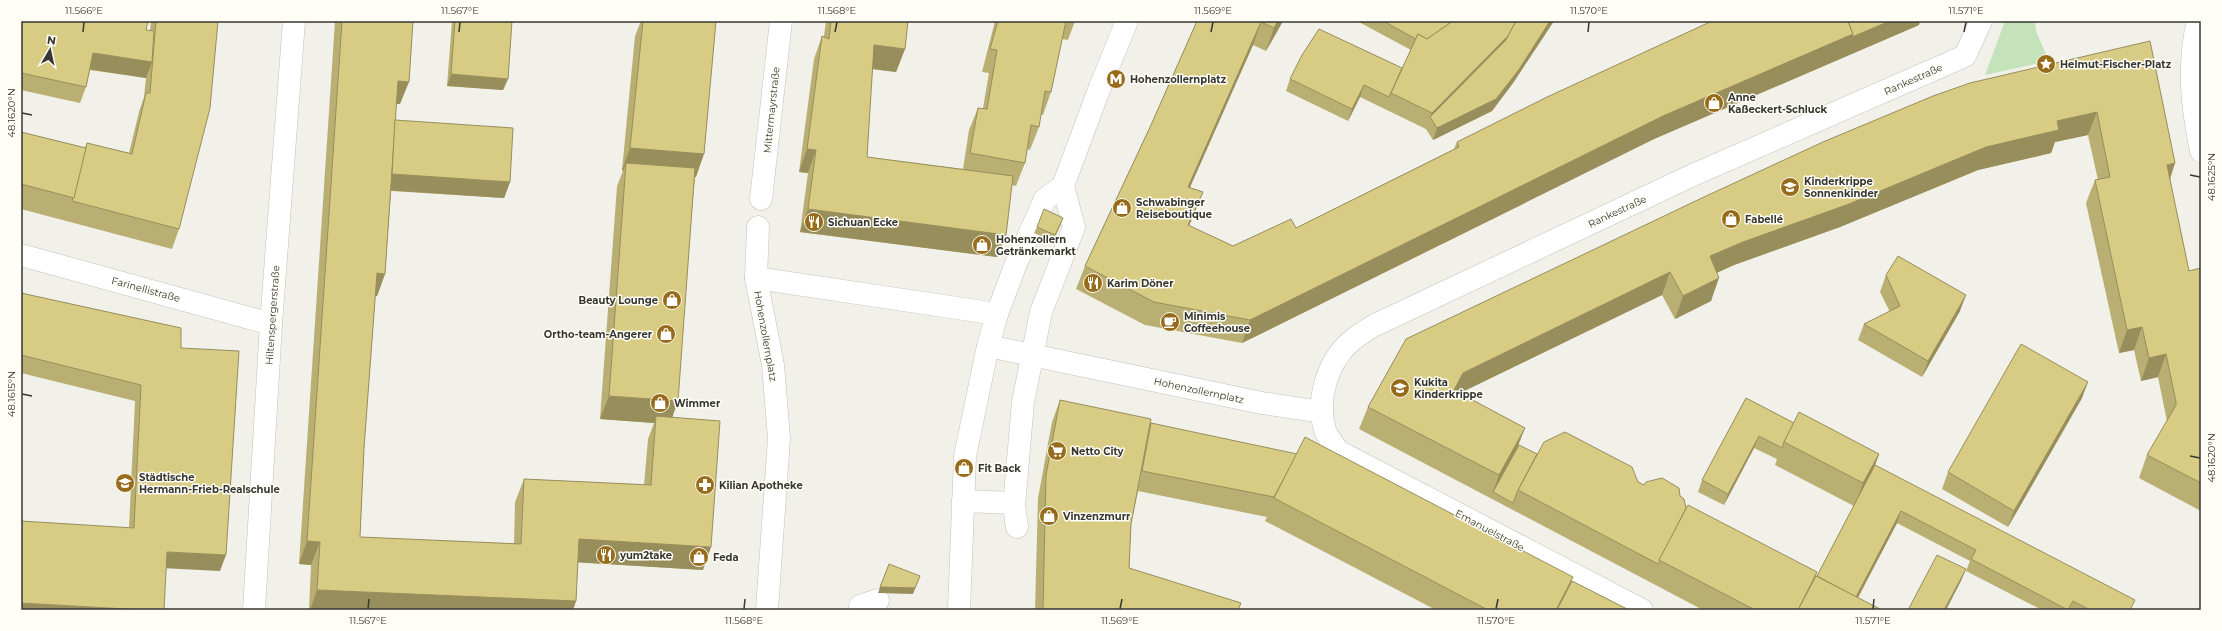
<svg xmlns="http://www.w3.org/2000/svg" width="2222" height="631" font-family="Montserrat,sans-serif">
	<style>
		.green { fill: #c4e3ba }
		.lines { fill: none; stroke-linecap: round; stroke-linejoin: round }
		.pedestrian-casing { stroke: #c2c1ba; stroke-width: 23 }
		.minor-casing { stroke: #c2c1ba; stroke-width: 23 }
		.pedestrian { stroke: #fff; stroke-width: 22 }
		.minor { stroke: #fff; stroke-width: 22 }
		.wall { fill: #baaf72 }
		.shaded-wall { fill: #978e5c }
		.building { fill: #d8cb84; stroke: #978e5c }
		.ticks { fill: none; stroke: #363633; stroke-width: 1.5 }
		.labels { text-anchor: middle; stroke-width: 3; stroke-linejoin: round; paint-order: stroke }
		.poi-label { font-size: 10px; font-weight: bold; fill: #363633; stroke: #fffef6; text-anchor: start }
		.street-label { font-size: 10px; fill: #363633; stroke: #fffef6 }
		.neatline { fill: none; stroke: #363633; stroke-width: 1.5 }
		.ticks-label { font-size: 10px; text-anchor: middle; fill: #363633 }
	</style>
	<rect width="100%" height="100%" fill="#f1f0e9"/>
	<path class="green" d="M 2005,21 L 2035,21 L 2036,31 L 2049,61 L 1985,75 Z"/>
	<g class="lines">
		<defs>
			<g id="pedestrian">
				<path d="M 758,227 L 756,278 L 773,365 L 779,438 L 767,610"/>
				<path d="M 756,278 L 997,314"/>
				<path d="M 988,346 L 1262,403 L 1321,412"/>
				<path d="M 963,501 L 1014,503"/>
				<path d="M 860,610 L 860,606 L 878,600"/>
				<path d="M 959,610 L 965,456 L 988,346 L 997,314 L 1015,266 L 1045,199 L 1063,186 L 1074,227 L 1041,312 L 1023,402 L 1014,506 L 1017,527"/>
			</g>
			<g id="minor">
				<path d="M 2198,21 C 2187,65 2192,107 2201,151"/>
				<path d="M 1063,186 L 1100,87 L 1127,21"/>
				<path d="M 761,199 L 781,21"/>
				<path d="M 21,255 L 271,324"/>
				<path d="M 254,610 L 271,324 L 294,21"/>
				<path d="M 1642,610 L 1338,451 C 1334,444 1327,437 1325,430 C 1316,400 1327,363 1350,342 C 1357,336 1365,331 1373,326 L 1693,175 L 1965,56 L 1981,21"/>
			</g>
		</defs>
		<use href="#pedestrian" class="pedestrian-casing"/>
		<use href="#minor" class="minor-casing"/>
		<use href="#pedestrian" class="pedestrian"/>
		<use href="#minor" class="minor"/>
	</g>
	<g class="wall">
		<path d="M 21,21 L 150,31 L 151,21 L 218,21 L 179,229 L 172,249 L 21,209 L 21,132 L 85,148 L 87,143 L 129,153 L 139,112 L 144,97 L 146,78 L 90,70 L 86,87 L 80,103 L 21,90 Z"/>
		<path d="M 335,21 L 413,21 L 400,104 L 396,104 L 395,120 L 510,182 L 504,198 L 391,191 L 385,274 L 377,296 L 375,296 L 364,448 L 360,537 L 514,544 L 515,502 L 524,479 L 644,485 L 648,439 L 654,423 L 600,419 L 617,186 L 623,171 L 622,170 L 635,36 L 641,21 L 716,21 L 696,177 L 695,177 L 672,418 L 703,570 L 578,562 L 576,601 L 573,610 L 309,610 L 311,565 L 299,564 Z"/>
		<path d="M 452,21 L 512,21 L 508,79 L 503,90 L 447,86 Z"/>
		<path d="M 826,21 L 908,21 L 905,49 L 896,72 L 872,69 L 867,157 L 963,169 L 969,130 L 978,108 L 983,108 L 989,73 L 982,72 L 995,21 L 1075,21 L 1068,40 L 1062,39 L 1051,92 L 1043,115 L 1041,115 L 1039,127 L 1030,150 L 1027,149 L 1025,163 L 1016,186 L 1012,185 L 1006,235 L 997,257 L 800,232 L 808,173 L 799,172 L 814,59 L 822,36 L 824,36 Z"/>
		<path d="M 1197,21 L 1283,21 L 1266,51 L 1253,45 L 1189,187 L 1203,192 L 1194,214 L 1189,226 L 1233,246 L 1296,228 L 1454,149 L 1457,142 L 1712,21 L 1920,21 L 1919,25 L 1654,139 L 1242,343 L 1145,325 L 1076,289 L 1085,266 L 1151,125 Z"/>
		<path d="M 1357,21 L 1554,21 L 1513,83 L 1492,111 L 1433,140 L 1426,129 L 1360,97 L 1348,121 L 1286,91 L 1290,79 L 1402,68 L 1411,50 Z"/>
		<path d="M 2150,41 L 2175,163 L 2170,180 L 2189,271 L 2201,268 L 2201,511 L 2139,478 L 2147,455 L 2167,421 L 2158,377 L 2141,381 L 2134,350 L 2119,353 L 2086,203 L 2095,180 L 2098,180 L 2088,135 L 2055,142 L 2051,153 L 1978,170 L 1840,227 L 1734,265 L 1717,273 L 1711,301 L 1675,319 L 1662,295 L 1460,393 L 1519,445 L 1537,454 L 1638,482 L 1644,485 L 1680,496 L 1686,508 L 1817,576 L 1854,506 L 1775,465 L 1777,459 L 1754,448 L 1724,505 L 1698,492 L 1702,480 L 1746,398 L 1794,423 L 1879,454 L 1875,465 L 2131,610 L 2042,610 L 1966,571 L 1970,561 L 1897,523 L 1858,598 L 1882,610 L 1703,610 L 1359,429 L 1368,407 Z"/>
		<path d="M 1061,224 L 1053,242 L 1034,233 L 1037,227 Z"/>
		<path d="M 1886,275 L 1960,311 L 1922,377 L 1858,340 L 1864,324 L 1890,312 L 1880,292 Z"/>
		<path d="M 21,293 L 181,348 L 220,571 L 129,527 L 135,401 L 21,373 Z"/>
		<path d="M 2082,398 L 2008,527 L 1942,489 L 1948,472 Z"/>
		<path d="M 1060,400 L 1151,423 L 1572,581 L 1629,610 L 1436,610 L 1265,521 L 1267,517 L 1138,491 L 1131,524 L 1129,568 L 1239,610 L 1035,610 L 1038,498 L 1052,422 Z"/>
	</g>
	<g class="shaded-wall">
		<path d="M 1278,21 L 1283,21 L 1266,51 L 1274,28 Z"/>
		<path d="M 1516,21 L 1518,21 L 1502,52 L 1430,117 L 1432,113 Z"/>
		<path d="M 1550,21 L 1554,21 L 1513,83 L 1492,111 L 1433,140 L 1437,128 Z"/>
		<path d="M 1890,21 L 1920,21 L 1919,25 L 1654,139 L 1242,343 L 1250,320 L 1663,116 L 1853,34 Z"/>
		<path d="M 1261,22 L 1253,45 L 1180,210 L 1188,187 Z"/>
		<path d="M 874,45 L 905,49 L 896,72 L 865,68 Z"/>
		<path d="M 93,53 L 152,62 L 146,78 L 87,69 Z"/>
		<path d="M 451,74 L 508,79 L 503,90 L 447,86 Z"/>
		<path d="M 398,81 L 409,82 L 400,104 L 390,104 Z"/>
		<path d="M 1364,85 L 1360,97 L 1348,121 L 1352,109 Z"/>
		<path d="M 2097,112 L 2088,135 L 2055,142 L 2051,153 L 1978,170 L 1840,227 L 1734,265 L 1702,279 L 1710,256 L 1743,242 L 1986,147 L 2057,121 Z"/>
		<path d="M 630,148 L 704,154 L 696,177 L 625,171 L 626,163 L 623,171 L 622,170 Z"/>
		<path d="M 807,149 L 816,150 L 808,173 L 799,172 Z"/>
		<path d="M 2175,163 L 2167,186 L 2167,165 Z"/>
		<path d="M 390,174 L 510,182 L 504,198 L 384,190 Z"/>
		<path d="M 1203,192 L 1194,214 L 1179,248 L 1188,225 Z"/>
		<path d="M 808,209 L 1006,235 L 997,257 L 800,232 Z"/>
		<path d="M 1670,272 L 1662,295 L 1454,396 L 1454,390 L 1463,373 Z"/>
		<path d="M 377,273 L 385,274 L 377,296 L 369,296 Z"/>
		<path d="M 1719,278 L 1711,301 L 1675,319 L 1683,296 Z"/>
		<path d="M 1966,295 L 1960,311 L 1922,377 L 1928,361 Z"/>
		<path d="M 2142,327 L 2134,350 L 2119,353 L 2127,330 Z"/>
		<path d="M 2166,354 L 2158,377 L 2141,381 L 2149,358 Z"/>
		<path d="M 2088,382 L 2082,398 L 2008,527 L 2014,511 Z"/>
		<path d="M 609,396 L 678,401 L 670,424 L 656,416 L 654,423 L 600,419 Z"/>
		<path d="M 1525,428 L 1516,451 L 1493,492 L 1499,475 Z"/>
		<path d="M 1759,436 L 1754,448 L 1724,505 L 1728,494 Z"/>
		<path d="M 1879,454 L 1871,477 L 1855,506 L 1863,483 Z"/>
		<path d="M 1901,511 L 1897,523 L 1851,610 L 1852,604 Z"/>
		<path d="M 579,539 L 711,547 L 703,570 L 571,562 Z"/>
		<path d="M 307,541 L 320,542 L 311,565 L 299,564 Z"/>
		<path d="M 167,552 L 226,555 L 220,571 L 161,568 Z"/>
		<path d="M 1966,569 L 1961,581 L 1946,610 L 1944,610 Z"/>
		<path d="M 920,576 L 913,594 L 878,593 L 880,587 Z"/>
		<path d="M 317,590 L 576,601 L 573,610 L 310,610 Z"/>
		<path d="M 21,603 L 144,610 L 21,610 Z"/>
	</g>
	<g class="building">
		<path d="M 21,21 L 148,21 L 146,30 L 154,31 L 152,62 L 93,53 L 86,87 L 21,73 Z"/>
		<path d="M 156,21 L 218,21 L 210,108 L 179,229 L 72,201 L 87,143 L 132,154 L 146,93 L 150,93 Z"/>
		<path d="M 342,21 L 413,21 L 409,82 L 398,81 L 385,274 L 377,273 L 364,448 L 360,537 L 521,544 L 524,479 L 651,485 L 656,416 L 720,421 L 711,547 L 579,539 L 576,601 L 317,590 L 320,542 L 307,541 Z"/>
		<path d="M 455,21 L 512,21 L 508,79 L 451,74 Z"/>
		<path d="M 643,21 L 716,21 L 704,154 L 630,148 Z"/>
		<path d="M 831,21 L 908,21 L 905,49 L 874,45 L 867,157 L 1013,176 L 1006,235 L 808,209 L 816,150 L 807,149 L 822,36 L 829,39 Z"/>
		<path d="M 998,21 L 1066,21 L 1051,92 L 1045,91 L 1039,127 L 1031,125 L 1025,163 L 970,153 L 978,108 L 987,109 L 997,50 L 990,49 Z"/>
		<path d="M 1197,21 L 1278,21 L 1274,28 L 1261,22 L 1188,187 L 1203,192 L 1188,225 L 1233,246 L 1291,219 L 1296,228 L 1459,147 L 1457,142 L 1545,98 L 1712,21 L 1848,21 L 1853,34 L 1663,116 L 1250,320 L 1154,302 L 1085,266 L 1151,125 Z"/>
		<path d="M 1383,21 L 1453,21 L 1427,39 L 1418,34 L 1416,39 Z"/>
		<path d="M 1453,21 L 1516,21 L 1508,36 L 1432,113 L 1391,93 L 1418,34 L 1427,39 Z"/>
		<path d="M 1516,21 L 1550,21 L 1518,71 L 1496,99 L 1437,128 L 1430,117 L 1506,40 Z"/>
		<path d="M 1848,21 L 1890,21 L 1852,37 L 1853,34 Z"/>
		<path d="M 1319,29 L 1402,68 L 1389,97 L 1364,85 L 1352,109 L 1290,79 L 1302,55 Z"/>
		<path d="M 2150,41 L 2175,163 L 2167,165 L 2189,271 L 2201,268 L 2201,483 L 2147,455 L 2176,405 L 2176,402 L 2166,354 L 2149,358 L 2142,327 L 2127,330 L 2095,180 L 2110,177 L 2097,112 L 2057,121 L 2059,130 L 1986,147 L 1849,204 L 1743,242 L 1710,256 L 1719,278 L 1683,296 L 1670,272 L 1463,373 L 1454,390 L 1525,428 L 1499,475 L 1368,407 L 1406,339 L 1704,197 L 1823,142 L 1933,96 L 1970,83 Z"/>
		<path d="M 395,120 L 513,128 L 510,182 L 392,174 Z"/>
		<path d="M 21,132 L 86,148 L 74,198 L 21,184 Z"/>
		<path d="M 626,163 L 695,168 L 678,401 L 609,396 Z"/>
		<path d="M 1044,209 L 1063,218 L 1055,235 L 1037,227 Z"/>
		<path d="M 1898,256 L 1966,295 L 1928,361 L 1864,324 L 1900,306 L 1886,275 Z"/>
		<path d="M 21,293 L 181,328 L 181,348 L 239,351 L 226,555 L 167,552 L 164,610 L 144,610 L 21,603 L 21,521 L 134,528 L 141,385 L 21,355 Z"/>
		<path d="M 2021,344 L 2088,382 L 2014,511 L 1948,472 Z"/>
		<path d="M 1746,398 L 1794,423 L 1784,442 L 1782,448 L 1759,436 L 1728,494 L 1702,480 Z"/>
		<path d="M 1060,400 L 1151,419 L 1131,524 L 1129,568 L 1241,603 L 1238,610 L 1043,610 L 1046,475 Z"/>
		<path d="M 1799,412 L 1879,454 L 1863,483 L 1784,442 Z"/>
		<path d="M 1151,423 L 1297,454 L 1274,497 L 1142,471 Z"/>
		<path d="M 1565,432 L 1632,467 L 1638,482 L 1644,485 L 1646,482 L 1662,478 L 1679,488 L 1680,496 L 1684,499 L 1686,508 L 1658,564 L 1518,490 L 1544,442 Z"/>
		<path d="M 1305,437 L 1573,577 L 1556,610 L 1488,610 L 1274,498 Z"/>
		<path d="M 1519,445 L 1537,454 L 1518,490 L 1513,503 L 1493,492 Z"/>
		<path d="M 1875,465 L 2135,600 L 2130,610 L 2090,610 L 2073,601 L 2068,610 L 1971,559 L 1976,550 L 1901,511 L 1856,597 L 1817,576 Z"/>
		<path d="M 1688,505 L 1817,572 L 1798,610 L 1755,610 L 1659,560 Z"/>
		<path d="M 1937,555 L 1966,569 L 1944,610 L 1908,610 Z"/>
		<path d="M 889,564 L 920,576 L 915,588 L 880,587 Z"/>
		<path d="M 1816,576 L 1882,610 L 1798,610 Z"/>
		<path d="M 1572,581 L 1629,610 L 1557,610 Z"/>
	</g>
	<path class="ticks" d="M 83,32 L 84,22M 459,32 L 460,22M 835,32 L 837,22M 1211,32 L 1213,22M 1588,32 L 1589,22M 1964,32 L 1966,22M 22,113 L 32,115M 2190,175 L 2200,177M 22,394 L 32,396M 2190,456 L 2200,458M 368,609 L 369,599M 744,609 L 745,599M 1120,609 L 1122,599M 1496,609 L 1498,599M 1873,609 L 1874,599"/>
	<defs>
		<symbol id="sight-disc" viewBox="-11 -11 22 22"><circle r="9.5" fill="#976b19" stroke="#fffef6"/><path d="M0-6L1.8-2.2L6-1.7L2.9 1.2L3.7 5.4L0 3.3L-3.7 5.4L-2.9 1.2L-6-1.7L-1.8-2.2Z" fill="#fff"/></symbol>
		<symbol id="metro-disc" viewBox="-11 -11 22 22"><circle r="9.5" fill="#976b19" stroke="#fffef6"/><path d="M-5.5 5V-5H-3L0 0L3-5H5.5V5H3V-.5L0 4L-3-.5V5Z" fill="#fff"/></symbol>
		<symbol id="shop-disc" viewBox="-11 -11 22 22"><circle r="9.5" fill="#976b19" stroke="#fffef6"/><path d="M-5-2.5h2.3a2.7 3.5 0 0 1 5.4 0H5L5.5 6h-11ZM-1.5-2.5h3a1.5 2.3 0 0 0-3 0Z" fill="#fff"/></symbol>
		<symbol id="school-disc" viewBox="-11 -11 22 22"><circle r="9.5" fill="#976b19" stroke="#fffef6"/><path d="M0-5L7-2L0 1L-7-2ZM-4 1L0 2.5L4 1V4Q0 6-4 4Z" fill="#fff"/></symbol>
		<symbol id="restaurant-disc" viewBox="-11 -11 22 22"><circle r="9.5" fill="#976b19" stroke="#fffef6"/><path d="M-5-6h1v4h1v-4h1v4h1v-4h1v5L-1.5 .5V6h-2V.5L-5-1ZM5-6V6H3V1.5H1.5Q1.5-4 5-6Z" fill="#fff"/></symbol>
		<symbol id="cafe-disc" viewBox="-11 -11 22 22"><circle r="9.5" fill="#976b19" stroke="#fffef6"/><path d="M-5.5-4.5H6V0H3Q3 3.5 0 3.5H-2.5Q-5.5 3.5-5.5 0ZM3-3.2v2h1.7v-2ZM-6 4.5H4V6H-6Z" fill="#fff"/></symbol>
		<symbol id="supermarket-disc" viewBox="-11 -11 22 22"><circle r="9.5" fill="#976b19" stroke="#fffef6"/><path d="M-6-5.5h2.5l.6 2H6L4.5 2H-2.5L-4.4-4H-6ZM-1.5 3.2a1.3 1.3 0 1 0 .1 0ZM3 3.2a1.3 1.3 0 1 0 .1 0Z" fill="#fff"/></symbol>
		<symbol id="pharmacy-disc" viewBox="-11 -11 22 22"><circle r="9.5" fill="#976b19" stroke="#fffef6"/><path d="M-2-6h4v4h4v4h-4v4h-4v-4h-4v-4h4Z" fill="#fff"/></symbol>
	</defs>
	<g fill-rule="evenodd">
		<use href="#sight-disc" x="2035" y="53" width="22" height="22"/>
		<use href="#metro-disc" x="1105" y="68" width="22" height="22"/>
		<use href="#shop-disc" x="1703" y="92" width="22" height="22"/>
		<use href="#school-disc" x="1779" y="176" width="22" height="22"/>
		<use href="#shop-disc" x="1111" y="197" width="22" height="22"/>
		<use href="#shop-disc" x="1720" y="208" width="22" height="22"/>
		<use href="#restaurant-disc" x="803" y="211" width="22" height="22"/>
		<use href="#shop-disc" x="971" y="234" width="22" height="22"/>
		<use href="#restaurant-disc" x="1082" y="272" width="22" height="22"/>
		<use href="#shop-disc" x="661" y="289" width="22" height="22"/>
		<use href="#cafe-disc" x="1159" y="311" width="22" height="22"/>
		<use href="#shop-disc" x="655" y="323" width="22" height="22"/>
		<use href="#school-disc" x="1389" y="377" width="22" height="22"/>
		<use href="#shop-disc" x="649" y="392" width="22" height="22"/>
		<use href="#supermarket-disc" x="1046" y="440" width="22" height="22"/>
		<use href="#shop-disc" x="953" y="457" width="22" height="22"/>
		<use href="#school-disc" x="114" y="472" width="22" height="22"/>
		<use href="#pharmacy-disc" x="694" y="474" width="22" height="22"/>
		<use href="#shop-disc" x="1038" y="505" width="22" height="22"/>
		<use href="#restaurant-disc" x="595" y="544" width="22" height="22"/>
		<use href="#shop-disc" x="688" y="546" width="22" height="22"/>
	</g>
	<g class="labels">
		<g class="poi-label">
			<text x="2060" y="68">Helmut-Fischer-Platz</text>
			<text x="1130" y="83">Hohenzollernplatz</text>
			<text x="1728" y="101">Anne<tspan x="1728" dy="12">Kaßeckert-Schluck</tspan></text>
			<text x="1804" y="185">Kinderkrippe<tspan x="1804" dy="12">Sonnenkinder</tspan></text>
			<text x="1136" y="206">Schwabinger<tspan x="1136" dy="12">Reiseboutique</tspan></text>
			<text x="1745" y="223">Fabellé</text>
			<text x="828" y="226">Sichuan Ecke</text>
			<text x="996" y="243">Hohenzollern<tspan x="996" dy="12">Getränkemarkt</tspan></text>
			<text x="1107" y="287">Karim Döner</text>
			<text x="658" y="304" text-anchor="end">Beauty Lounge</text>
			<text x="1184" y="320">Minimis<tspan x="1184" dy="12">Coffeehouse</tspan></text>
			<text x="652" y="338" text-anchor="end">Ortho-team-Angerer</text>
			<text x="1414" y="386">Kukita<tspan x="1414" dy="12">Kinderkrippe</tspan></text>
			<text x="674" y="407">Wimmer</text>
			<text x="1071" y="455">Netto City</text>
			<text x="978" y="472">Fit Back</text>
			<text x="139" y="481">Städtische<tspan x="139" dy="12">Hermann-Frieb-Realschule</tspan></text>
			<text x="719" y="489">Kilian Apotheke</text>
			<text x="1063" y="520">Vinzenzmurr</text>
			<text x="620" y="559">yum2take</text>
			<text x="713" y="561">Feda</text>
		</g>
		<g class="street-label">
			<text transform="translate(1913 79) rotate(-24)" y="4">Rankestraße</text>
			<text transform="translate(771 110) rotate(-84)" y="4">Mittermayrstraße</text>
			<text transform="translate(1617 211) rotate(-25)" y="4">Rankestraße</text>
			<text transform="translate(146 289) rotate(15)" y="4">Farinellistraße</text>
			<text transform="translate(272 315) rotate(-86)" y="4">Hiltenspergerstraße</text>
			<text transform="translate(766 336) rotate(80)" y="4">Hohenzollernplatz</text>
			<text transform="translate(1199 390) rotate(12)" y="4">Hohenzollernplatz</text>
			<text transform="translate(1490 530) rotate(28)" y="4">Emanuelstraße</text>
		</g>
	</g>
	<rect width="2222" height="631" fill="none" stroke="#fffef6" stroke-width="44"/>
	<g transform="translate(50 50) rotate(9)" stroke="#fffef6" stroke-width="3" paint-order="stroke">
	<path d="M0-3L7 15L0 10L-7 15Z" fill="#363633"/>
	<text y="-6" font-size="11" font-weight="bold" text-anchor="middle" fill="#363633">N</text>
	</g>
	<rect x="22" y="22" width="2178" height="587" class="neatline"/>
	<g class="ticks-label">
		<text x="84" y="14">11.566°E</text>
		<text x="460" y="14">11.567°E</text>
		<text x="837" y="14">11.568°E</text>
		<text x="1213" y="14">11.569°E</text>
		<text x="1589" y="14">11.570°E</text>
		<text x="1966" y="14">11.571°E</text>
		<text transform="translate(11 113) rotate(-90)" y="4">48.1620°N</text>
		<text transform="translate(2211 177) rotate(-90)" y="4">48.1625°N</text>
		<text transform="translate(11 394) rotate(-90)" y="4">48.1615°N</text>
		<text transform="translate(2211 458) rotate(-90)" y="4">48.1620°N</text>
		<text x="368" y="624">11.567°E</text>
		<text x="744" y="624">11.568°E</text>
		<text x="1120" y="624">11.569°E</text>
		<text x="1496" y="624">11.570°E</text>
		<text x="1873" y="624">11.571°E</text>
	</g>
</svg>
